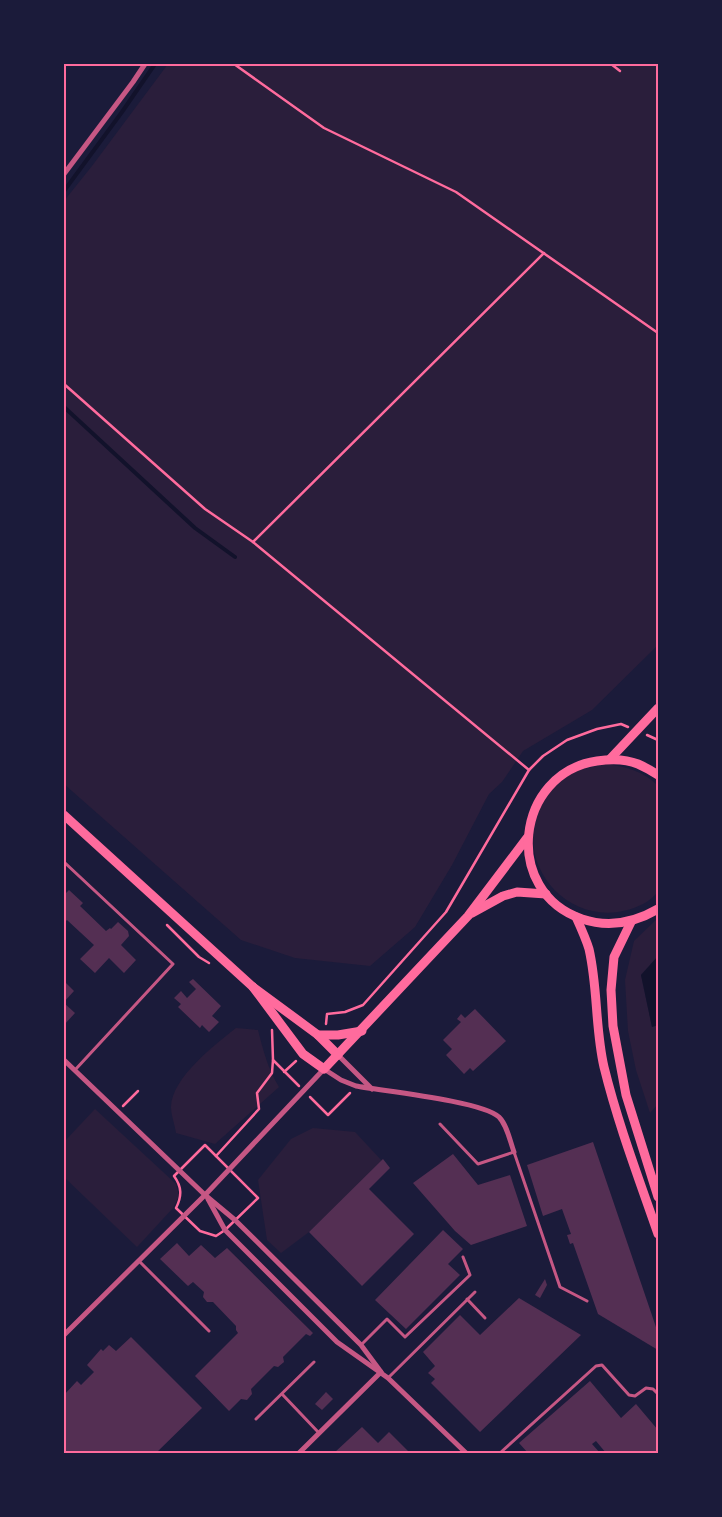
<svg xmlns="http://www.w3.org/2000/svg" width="722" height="1517" font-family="'Roboto Serif',serif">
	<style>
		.green { fill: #2a1e3b }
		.water { fill: #12122b }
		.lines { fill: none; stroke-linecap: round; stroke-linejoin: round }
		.stream { stroke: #12122b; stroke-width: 4 }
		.building { fill: #542f53 }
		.path { stroke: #ff6b9d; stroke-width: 2.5 }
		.service { stroke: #c65784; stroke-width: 3 }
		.minor { stroke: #c65784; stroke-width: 5 }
		.secondary { stroke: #ff6b9d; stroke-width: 9 }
		.primary { stroke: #ff6b9d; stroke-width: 9 }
		.neatline { fill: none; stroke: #ff6b9d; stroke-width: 2 }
	</style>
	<rect width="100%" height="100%" fill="#1b1b3a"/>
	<g class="green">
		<path d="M 168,64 L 658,64 L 658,645 L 592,710 L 523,751 L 502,782 L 489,794 L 452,865 L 415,927 L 370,966 L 295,958 L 241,940 L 64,784 L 64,201 L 92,166 Z"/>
		<path d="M 606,764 C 626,767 644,771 658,786 L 658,892 C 654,896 649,901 643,904 C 569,941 498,852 552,790 C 560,781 571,772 583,769 C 591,767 598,766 606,764 Z"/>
		<path d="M 658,918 L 658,956 L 641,975 L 652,1027 L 658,1025 L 658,1104 L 650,1113 L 636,1070 L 628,1031 L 625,980 L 634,941 Z"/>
		<path d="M 236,1028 L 258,1030 C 263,1050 268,1069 279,1087 L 215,1144 L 176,1133 C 175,1125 171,1115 171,1107 C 172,1077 215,1045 236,1028 Z"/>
		<path d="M 95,1109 L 176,1184 L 179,1196 L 173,1208 L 137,1247 L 64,1177 L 64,1142 Z"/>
		<path d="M 313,1128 L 355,1132 L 382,1161 L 309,1232 L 281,1253 L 267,1240 L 258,1180 L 291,1139 Z"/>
	</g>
	<path class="water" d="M 658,956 L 658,1025 L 652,1027 L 641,975 Z"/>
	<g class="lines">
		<g class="stream">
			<path d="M 64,191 L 122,112 L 155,64"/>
			<path d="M 64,407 L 195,528 L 235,557"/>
		</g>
	</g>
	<g class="building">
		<path d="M 69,890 L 83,903 L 80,906 L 106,931 L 110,928 L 111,929 L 118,922 L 128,931 L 129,936 L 121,945 L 136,960 L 124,973 L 109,958 L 95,973 L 80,959 L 94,945 L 67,920 L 64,923 L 64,891 L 66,893 Z"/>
		<path d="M 193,979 L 221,1006 L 212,1016 L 219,1022 L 209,1032 L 202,1025 L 200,1028 L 178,1007 L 181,1004 L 174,998 L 181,991 L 187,998 L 196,989 L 189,982 Z"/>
		<path d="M 64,981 L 74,991 L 64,1002 Z"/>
		<path d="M 64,1003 L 75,1013 L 64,1025 Z"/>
		<path d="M 475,1009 L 506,1041 L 473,1071 L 470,1068 L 464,1074 L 446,1055 L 452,1049 L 443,1040 L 461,1022 L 457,1019 L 461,1014 L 465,1018 Z"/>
		<path d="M 593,1142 L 658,1333 L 658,1350 L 598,1314 L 573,1243 L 570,1244 L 567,1235 L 571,1234 L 562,1209 L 543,1216 L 527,1165 Z"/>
		<path d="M 453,1154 L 478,1185 L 510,1175 L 527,1226 L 471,1245 L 455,1231 L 413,1183 Z"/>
		<path d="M 383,1159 L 390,1168 L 369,1189 L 414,1234 L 362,1286 L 309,1232 Z"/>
		<path d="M 443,1230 L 463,1249 L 448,1264 L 460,1275 L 406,1329 L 375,1300 Z"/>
		<path d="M 177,1243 L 189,1256 L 201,1245 L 215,1258 L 227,1248 L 313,1333 L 310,1336 L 306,1334 L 283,1357 L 284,1362 L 278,1367 L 274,1366 L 251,1389 L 252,1394 L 247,1400 L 241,1399 L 229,1411 L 195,1376 L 238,1333 L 236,1330 L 236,1326 L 213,1302 L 207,1302 L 203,1297 L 204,1292 L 193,1282 L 188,1286 L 160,1259 Z"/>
		<path d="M 545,1279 L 547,1285 L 540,1298 L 535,1295 Z"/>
		<path d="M 519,1298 L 581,1335 L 480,1432 L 431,1383 L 435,1379 L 428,1373 L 435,1366 L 423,1352 L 460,1315 L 480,1335 Z"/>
		<path d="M 131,1337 L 202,1408 L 156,1453 L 67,1453 L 64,1450 L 64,1395 L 77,1381 L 81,1385 L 94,1372 L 87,1365 L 101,1349 L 103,1351 L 109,1345 L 116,1351 Z"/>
		<path d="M 590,1381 L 621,1418 L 636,1404 L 658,1430 L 658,1453 L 606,1453 L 596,1441 L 592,1444 L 600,1453 L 528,1453 L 519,1443 Z"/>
		<path d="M 326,1392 L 333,1399 L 322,1410 L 315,1404 Z"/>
		<path d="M 362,1427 L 378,1443 L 389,1432 L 410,1453 L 334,1453 Z"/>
	</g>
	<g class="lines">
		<g class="path">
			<path d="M 234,64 L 324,128 L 456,192 L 658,333"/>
			<path d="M 611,64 L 620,71"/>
			<path d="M 64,384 L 205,509 L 253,542 L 529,770"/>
			<path d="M 253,542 L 544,253"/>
			<path d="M 647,735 L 658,740"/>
			<path d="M 167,925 L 199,957 L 209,963"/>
			<path d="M 326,1024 L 327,1014 L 345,1012 L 363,1005 L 446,912 L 529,770 L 543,756 L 567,740 L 597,729 L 621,724 L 628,727"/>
			<path d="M 272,1030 L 273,1060 L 299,1086"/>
			<path d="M 284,1072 L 296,1061"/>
			<path d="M 310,1097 L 328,1115 L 350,1093"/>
			<path d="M 123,1106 L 138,1091"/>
			<path d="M 205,1145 L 258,1198 L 225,1230 L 216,1236 L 200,1231 L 176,1208 C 182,1196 182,1187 174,1176 Z"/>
			<path d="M 216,1156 L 259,1109 L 257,1093 L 272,1073 L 273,1060"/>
		</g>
		<g class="service">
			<path d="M 64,862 L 173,964 L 75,1070"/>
			<path d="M 440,1124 L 478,1164 L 514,1152 L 560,1287 L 587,1301"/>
			<path d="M 139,1261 L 209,1331"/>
			<path d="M 467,1299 L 485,1318"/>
			<path d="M 361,1345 L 387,1319 L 405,1337 L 470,1275 L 463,1257"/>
			<path d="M 388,1378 L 475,1292"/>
			<path d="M 282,1394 L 319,1433"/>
			<path d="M 256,1419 L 314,1362"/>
			<path d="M 500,1453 L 596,1366 L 602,1365 L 629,1395 L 635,1396 L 646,1388 L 653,1389 L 658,1394"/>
		</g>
		<g class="minor">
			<path d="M 64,174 L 133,82 L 145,64"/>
			<path d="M 338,1055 L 372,1089"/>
			<path d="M 64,1060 L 205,1195 L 235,1220 L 361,1345 L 381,1372"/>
			<path d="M 208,1199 L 225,1230 L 337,1342 L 388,1378 L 466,1453"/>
			<path d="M 64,1335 L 205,1195 L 324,1069 L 341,1080 L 356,1086 C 383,1091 482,1101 499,1117 C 507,1125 510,1141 514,1152"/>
			<path d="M 299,1453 L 381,1372"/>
		</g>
		<g class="secondary">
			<path d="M 64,815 L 253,987 L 318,1035 L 338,1055"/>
			<path d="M 472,913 L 503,896 L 517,892 L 546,894"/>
			<path d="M 253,987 L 303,1054 L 324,1069 L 468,916 L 527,838"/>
			<path d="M 318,1035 L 338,1035 L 362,1031"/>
		</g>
		<g class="primary">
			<path d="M 610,759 L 658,708"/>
			<path d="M 658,775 C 652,771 645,767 638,764 C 626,759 610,759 597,761 C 515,773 502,892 582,919 C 609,928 634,923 658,909"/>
			<path d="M 576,917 C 581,928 586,939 589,949 C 598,988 595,1028 604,1067 C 618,1124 639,1179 658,1234"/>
			<path d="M 631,922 L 614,957 L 611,990 L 613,1026 L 626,1095 L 658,1197"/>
		</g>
	</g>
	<rect width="722" height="1517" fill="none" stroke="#1b1b3a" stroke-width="130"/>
	<rect x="65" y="65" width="592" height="1387" class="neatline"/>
</svg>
